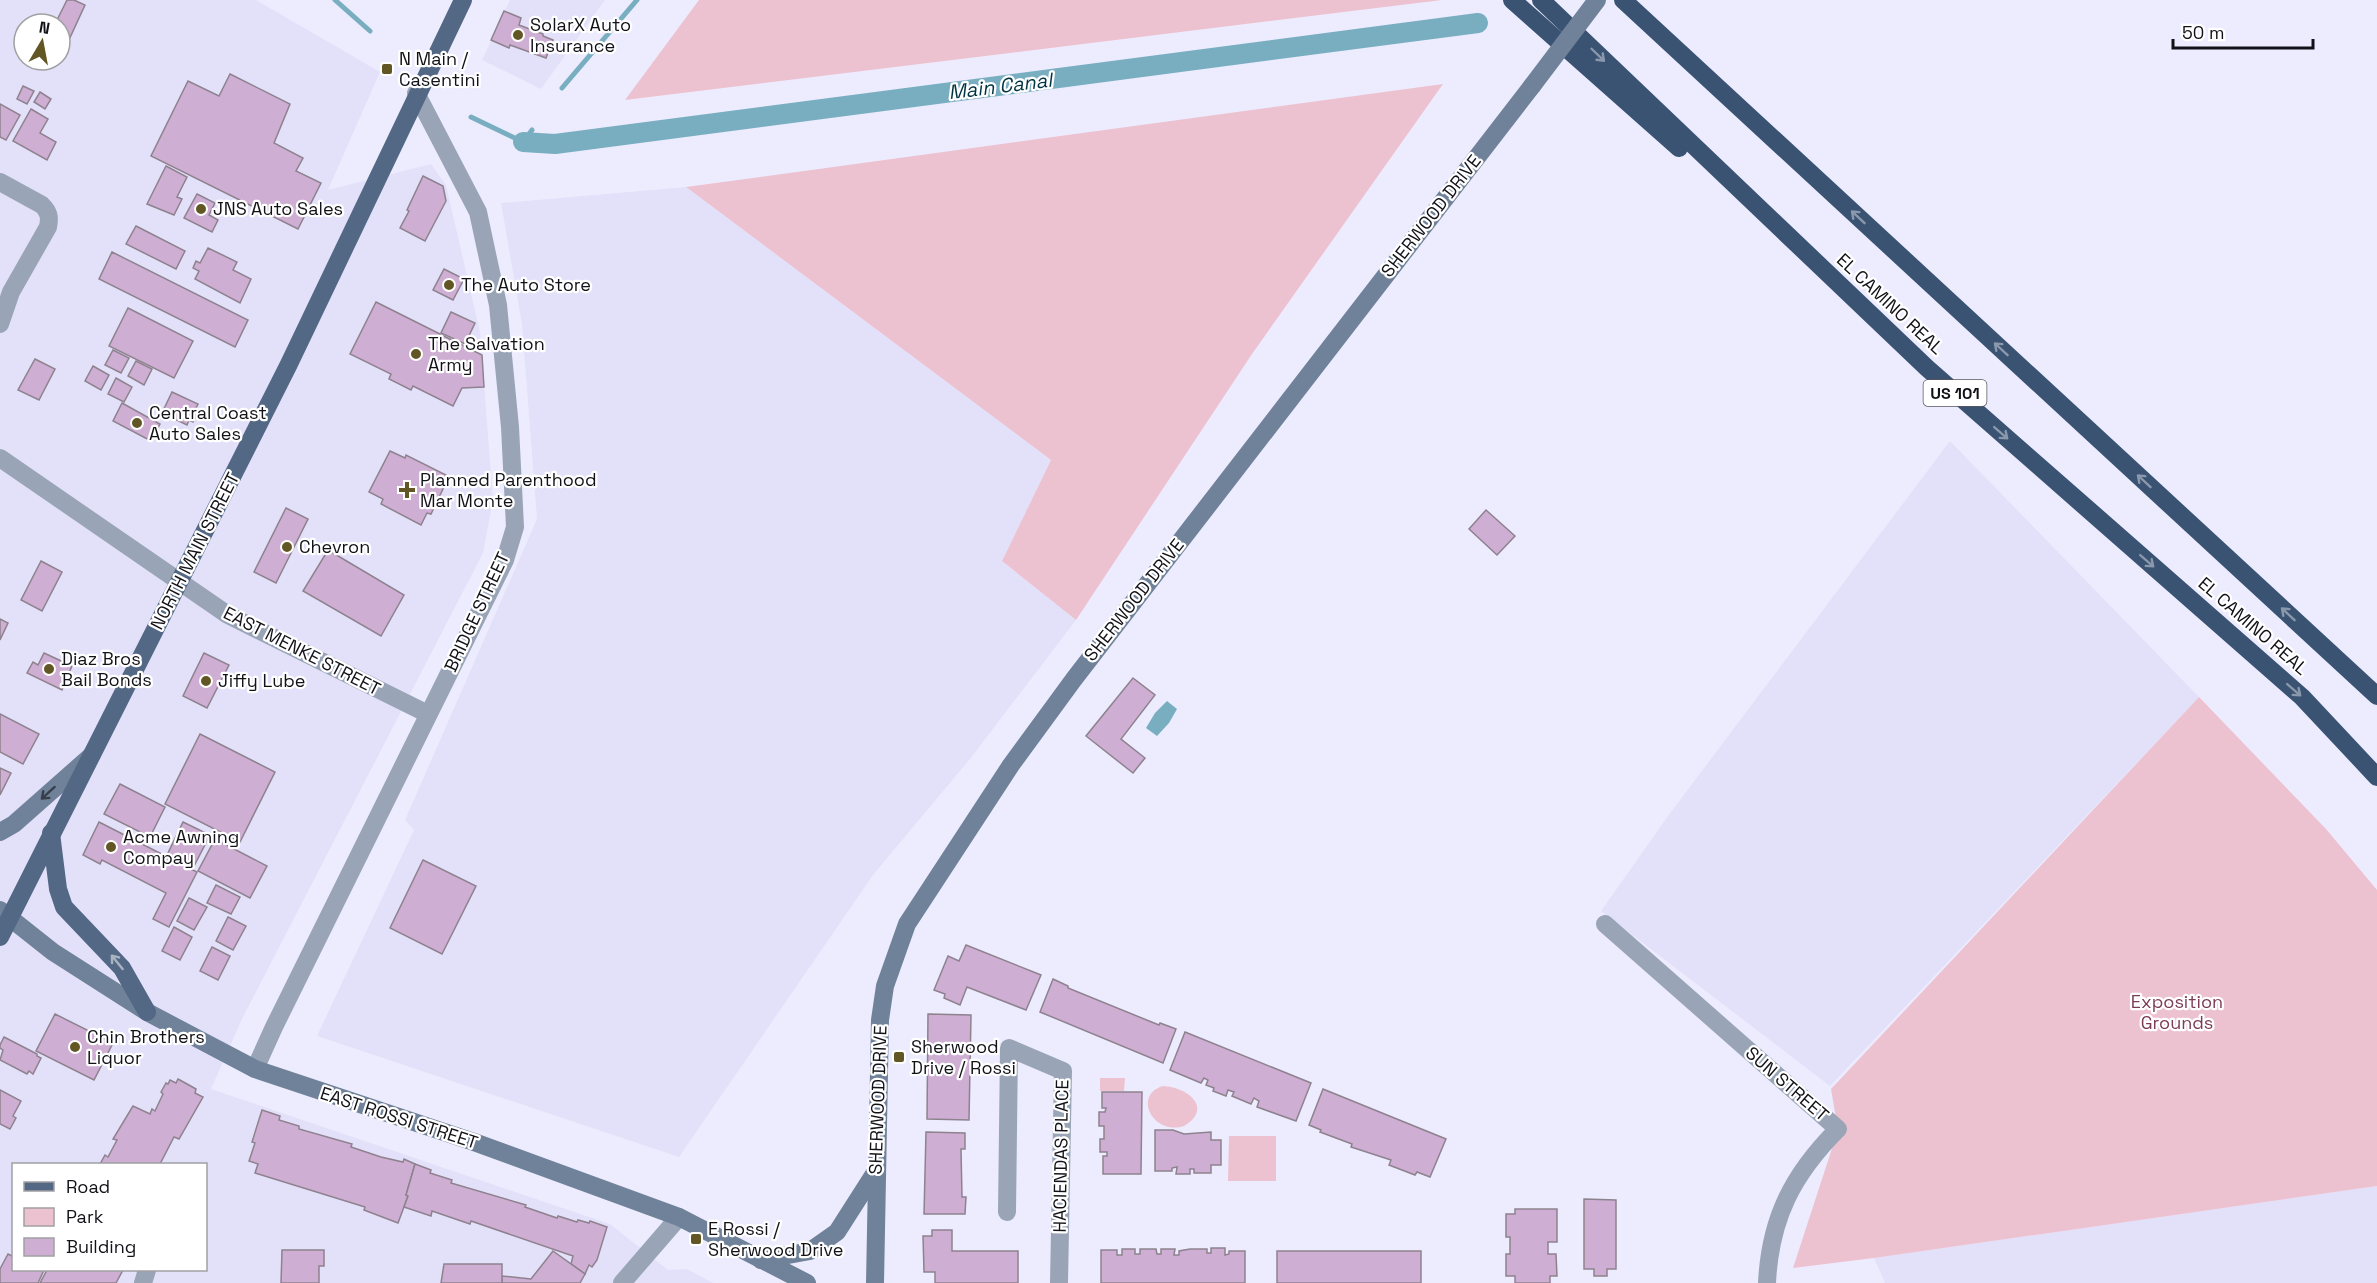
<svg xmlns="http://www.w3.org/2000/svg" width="2377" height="1283" font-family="'Space Grotesk',sans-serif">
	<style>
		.built { fill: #e3e1fa; fill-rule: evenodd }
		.green { fill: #edc2d0 }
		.water { fill: #79aec1 }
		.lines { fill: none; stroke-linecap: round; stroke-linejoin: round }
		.stream { stroke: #79aec1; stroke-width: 5 }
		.canal { stroke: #79aec1; stroke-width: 20 }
		.building { fill: #ceaed2; stroke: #8e828f; stroke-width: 1.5 }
		.street { stroke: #99a5b6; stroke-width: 18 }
		.secondary { stroke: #708299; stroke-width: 18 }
		.primary { stroke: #536885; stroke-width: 18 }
		.highway { stroke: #3a5373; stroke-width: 18 }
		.secondary-bridge { stroke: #708299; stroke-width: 18 }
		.oneway { stroke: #8998ab }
		.oneway2 { stroke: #383e4b }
		.oneway3 { stroke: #a9b4c2 }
		.poi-dot { fill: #625724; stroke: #fff; stroke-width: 2 }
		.labels { text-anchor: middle; stroke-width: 4.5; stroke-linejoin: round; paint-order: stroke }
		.shield { fill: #fff; stroke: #59585d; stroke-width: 1.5 }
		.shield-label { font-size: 16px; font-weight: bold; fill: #121117 }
		.poi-label { font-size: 18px; fill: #121117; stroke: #fff; text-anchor: start }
		.street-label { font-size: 18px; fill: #121117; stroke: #fff }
		.park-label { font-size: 18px; fill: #7b3c55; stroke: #fff }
		.water-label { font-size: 20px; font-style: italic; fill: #013442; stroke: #fff }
	</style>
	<rect width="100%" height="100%" fill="#edecfe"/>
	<g class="built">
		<path d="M 0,0 L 256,0 L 380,72 L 328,190 L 431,164 L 446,185 L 480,332 L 493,500 L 483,553 L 242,1019 L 211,1089 L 610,1224 L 668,1270 L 687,1269 L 713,1283 L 0,1283 ZM 24,24 L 60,24 L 60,60 L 24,60 ZM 14,1164 L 206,1164 L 206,1270 L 14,1270 Z"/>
		<path d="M 510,0 L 605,0 L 541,89 L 482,60 Z"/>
		<path d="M 686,187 L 1051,460 L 1002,561 L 1076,620 L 970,759 L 873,875 L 679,1157 L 317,1036 L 414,830 L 405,820 L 537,519 L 522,324 L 501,203 Z"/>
		<path d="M 1950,441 L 2199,697 L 1830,1086 L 1601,911 L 1668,816 Z"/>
		<path d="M 2377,1186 L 2377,1283 L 1885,1283 L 1874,1258 Z"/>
	</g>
	<g class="green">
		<path d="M 699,0 L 1442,0 L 625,100 Z"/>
		<path d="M 1443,84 L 1252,354 L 1076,620 L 1002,561 L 1051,460 L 686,187 Z"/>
		<path d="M 2199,697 L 2326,829 L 2377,890 L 2377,1186 L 1874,1258 L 1793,1268 L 1838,1130 L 1831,1089 Z"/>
		<path d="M 1100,1078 L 1125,1078 L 1124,1091 L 1100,1091 Z"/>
		<path d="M 1163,1086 C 1187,1087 1214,1108 1184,1126 C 1153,1136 1132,1095 1163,1086 Z"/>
		<path d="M 1229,1136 L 1276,1136 L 1276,1181 L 1228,1181 Z"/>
	</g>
	<path class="water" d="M 1167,701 L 1177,709 L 1169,723 L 1157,736 L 1146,728 L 1155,713 Z"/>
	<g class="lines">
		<g class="stream">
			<path d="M 335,0 L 370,31"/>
			<path d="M 562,88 L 637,0"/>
			<path d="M 471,117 L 523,142 L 532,130"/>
		</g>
		<path class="canal" d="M 523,142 L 555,144 L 1478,23"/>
	</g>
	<g class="building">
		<path d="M 67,0 L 74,0 L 85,5 L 68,42 L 60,38 L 60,24 L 55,24 Z"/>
		<path d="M 504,11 L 521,18 L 519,25 L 543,34 L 543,36 L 553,40 L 546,58 L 510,45 L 509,48 L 491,40 Z"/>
		<path d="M 230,74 L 290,104 L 274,143 L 303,158 L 296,171 L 321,183 L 298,229 L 151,156 L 188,81 L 219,96 Z"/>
		<path d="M 23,86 L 34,91 L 27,104 L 17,99 Z"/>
		<path d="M 40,92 L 51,99 L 45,109 L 34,102 Z"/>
		<path d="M 0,104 L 20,115 L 6,140 L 0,137 Z"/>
		<path d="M 31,109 L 48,119 L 40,133 L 56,142 L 47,160 L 13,141 Z"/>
		<path d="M 166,166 L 187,177 L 177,197 L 182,199 L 174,215 L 147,204 Z"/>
		<path d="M 423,176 L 443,186 L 446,201 L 425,241 L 400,228 L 409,211 L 407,210 Z"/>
		<path d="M 197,194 L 215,203 L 209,215 L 218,220 L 212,232 L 184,218 Z"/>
		<path d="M 136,226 L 185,251 L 176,269 L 126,244 Z"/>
		<path d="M 208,248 L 237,262 L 233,270 L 251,279 L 240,303 L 195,279 L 199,271 L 193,268 L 196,261 L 200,263 Z"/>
		<path d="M 112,252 L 248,320 L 235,347 L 99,279 Z"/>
		<path d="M 444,269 L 464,279 L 453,300 L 433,290 Z"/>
		<path d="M 376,302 L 482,355 L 484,387 L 462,388 L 453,406 L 413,386 L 411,390 L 389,379 L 391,374 L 350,354 Z"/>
		<path d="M 128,308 L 193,341 L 174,378 L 109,346 Z"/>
		<path d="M 451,312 L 475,323 L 465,344 L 441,333 Z"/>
		<path d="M 113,350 L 129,358 L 121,373 L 105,365 Z"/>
		<path d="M 35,359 L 55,369 L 39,400 L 18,390 Z"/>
		<path d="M 136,361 L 152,369 L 144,385 L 128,376 Z"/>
		<path d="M 93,366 L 109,375 L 101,390 L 85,381 Z"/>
		<path d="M 116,378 L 132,387 L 124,402 L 108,394 Z"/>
		<path d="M 172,392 L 198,404 L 195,410 L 198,412 L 193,422 L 189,420 L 187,425 L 162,413 Z"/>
		<path d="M 122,403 L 160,424 L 151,441 L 113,421 Z"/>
		<path d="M 390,451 L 405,458 L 406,455 L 446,475 L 441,486 L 444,487 L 431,514 L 427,513 L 421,525 L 381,504 L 383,499 L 369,492 Z"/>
		<path d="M 286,508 L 308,519 L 276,583 L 254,572 Z"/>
		<path d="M 1486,510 L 1515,536 L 1497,555 L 1469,529 Z"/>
		<path d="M 328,550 L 404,595 L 381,636 L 303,591 Z"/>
		<path d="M 41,561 L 62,572 L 42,611 L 21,600 Z"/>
		<path d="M 0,619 L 8,623 L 0,640 Z"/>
		<path d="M 44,653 L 72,666 L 62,690 L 27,673 L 33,662 L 38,665 Z"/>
		<path d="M 204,653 L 229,665 L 207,708 L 183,696 Z"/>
		<path d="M 1133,678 L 1155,695 L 1121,739 L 1145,758 L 1133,773 L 1086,736 Z"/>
		<path d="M 0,714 L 39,734 L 23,764 L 0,752 Z"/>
		<path d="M 200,734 L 275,772 L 240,842 L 165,804 Z"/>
		<path d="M 0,768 L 11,773 L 0,795 Z"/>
		<path d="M 120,784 L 165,807 L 150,837 L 104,814 Z"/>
		<path d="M 99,822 L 197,872 L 169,927 L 153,919 L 166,893 L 102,860 L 100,864 L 83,855 Z"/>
		<path d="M 183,822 L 210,835 L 193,868 L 167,855 Z"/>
		<path d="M 215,839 L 267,866 L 250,898 L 198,871 Z"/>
		<path d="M 423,860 L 476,886 L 442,954 L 390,928 Z"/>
		<path d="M 216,885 L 240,897 L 231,914 L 207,903 Z"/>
		<path d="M 189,898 L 207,907 L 194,930 L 177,921 Z"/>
		<path d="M 228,917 L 246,926 L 233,950 L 216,941 Z"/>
		<path d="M 174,927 L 192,937 L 180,960 L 162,951 Z"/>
		<path d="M 966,945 L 1041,975 L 1026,1010 L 967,987 L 960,1005 L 944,998 L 945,994 L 934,990 L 948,956 L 959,961 Z"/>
		<path d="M 212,947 L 230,956 L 218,980 L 200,971 Z"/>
		<path d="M 1053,979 L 1068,986 L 1068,988 L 1159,1025 L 1160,1023 L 1176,1029 L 1163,1063 L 1040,1012 Z"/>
		<path d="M 55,1014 L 113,1043 L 94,1080 L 36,1051 Z"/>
		<path d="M 928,1014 L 971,1015 L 969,1120 L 927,1119 Z"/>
		<path d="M 1185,1032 L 1311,1083 L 1296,1121 L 1257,1107 L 1259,1101 L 1254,1098 L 1251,1104 L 1232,1096 L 1234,1092 L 1228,1090 L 1226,1096 L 1213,1091 L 1214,1088 L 1206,1085 L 1208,1080 L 1204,1078 L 1201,1083 L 1170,1070 Z"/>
		<path d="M 4,1037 L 37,1054 L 37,1056 L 41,1058 L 33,1074 L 29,1071 L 27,1074 L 0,1060 L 3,1050 L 0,1048 L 0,1045 Z"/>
		<path d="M 178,1079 L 196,1089 L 195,1093 L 203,1097 L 179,1139 L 174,1137 L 160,1164 L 100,1164 L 105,1155 L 108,1157 L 117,1140 L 113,1139 L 133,1106 L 150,1114 L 152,1109 L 155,1111 L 163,1094 L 161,1092 L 166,1083 L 168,1084 L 170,1080 L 176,1083 Z"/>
		<path d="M 1323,1089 L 1446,1139 L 1430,1177 L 1417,1172 L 1415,1175 L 1389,1165 L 1391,1160 L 1351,1147 L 1352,1144 L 1320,1132 L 1321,1130 L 1309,1125 Z"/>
		<path d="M 0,1090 L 21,1101 L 13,1116 L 16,1118 L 10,1129 L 0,1124 Z"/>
		<path d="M 1102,1092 L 1142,1092 L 1141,1174 L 1103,1174 L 1103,1156 L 1107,1156 L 1107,1152 L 1100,1152 L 1100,1139 L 1104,1139 L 1104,1126 L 1099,1126 L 1099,1112 L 1105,1112 L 1106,1108 L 1102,1108 Z"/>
		<path d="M 262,1110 L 280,1116 L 279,1120 L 299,1126 L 299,1129 L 352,1144 L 351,1147 L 381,1157 L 403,1162 L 404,1159 L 415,1164 L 406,1195 L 408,1196 L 398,1223 L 364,1210 L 365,1207 L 255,1173 L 258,1164 L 249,1161 L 255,1143 L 252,1142 Z"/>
		<path d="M 1155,1130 L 1173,1130 L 1184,1134 L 1211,1132 L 1211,1140 L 1221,1140 L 1221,1165 L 1211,1165 L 1211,1173 L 1194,1173 L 1194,1169 L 1190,1169 L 1190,1174 L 1176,1174 L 1177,1167 L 1172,1168 L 1172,1171 L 1155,1171 Z"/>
		<path d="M 926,1132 L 965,1133 L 965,1149 L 961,1149 L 962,1197 L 966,1197 L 965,1214 L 924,1214 Z"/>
		<path d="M 415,1164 L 431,1170 L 430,1173 L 452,1180 L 451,1183 L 526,1205 L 525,1207 L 557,1218 L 558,1216 L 577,1222 L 578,1220 L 589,1223 L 590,1221 L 607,1227 L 597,1260 L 592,1267 L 589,1265 L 585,1274 L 571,1264 L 573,1256 L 471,1221 L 470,1224 L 432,1211 L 431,1216 L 404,1207 L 408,1196 L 406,1195 Z"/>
		<path d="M 1584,1199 L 1616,1200 L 1616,1269 L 1607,1269 L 1607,1276 L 1594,1276 L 1594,1269 L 1584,1269 Z"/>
		<path d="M 1515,1209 L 1557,1209 L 1557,1242 L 1548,1242 L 1548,1254 L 1556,1254 L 1557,1276 L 1550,1276 L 1550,1283 L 1515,1283 L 1515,1276 L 1506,1276 L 1506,1254 L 1510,1254 L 1510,1237 L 1506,1237 L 1506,1214 L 1515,1214 Z"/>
		<path d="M 932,1230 L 952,1230 L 952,1251 L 1018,1251 L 1018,1283 L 935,1283 L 935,1272 L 924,1272 L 923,1236 L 932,1236 Z"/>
		<path d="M 1211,1248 L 1225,1248 L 1225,1255 L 1229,1254 L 1229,1251 L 1245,1251 L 1245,1283 L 1101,1283 L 1101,1250 L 1117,1250 L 1117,1255 L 1122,1255 L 1122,1249 L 1135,1249 L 1135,1254 L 1140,1254 L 1140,1249 L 1156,1249 L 1157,1254 L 1161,1254 L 1161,1249 L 1175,1249 L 1174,1255 L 1179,1255 L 1179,1251 L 1190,1249 L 1207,1249 L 1207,1253 L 1211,1253 Z"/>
		<path d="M 282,1250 L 324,1250 L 324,1266 L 319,1266 L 319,1283 L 281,1283 Z"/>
		<path d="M 553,1251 L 585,1274 L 580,1283 L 502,1283 L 502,1276 L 531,1279 Z"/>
		<rect x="1277" y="1251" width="144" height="32"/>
		<path d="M 8,1254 L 14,1257 L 14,1270 L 44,1270 L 38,1283 L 0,1283 L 0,1269 Z"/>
		<path d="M 444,1264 L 502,1264 L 502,1283 L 441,1283 Z"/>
		<path d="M 47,1270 L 123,1270 L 116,1283 L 40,1283 Z"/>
	</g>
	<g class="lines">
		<g class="street">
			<path d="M 0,182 L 42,205 C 49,212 50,217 48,227 L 11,292 L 0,324"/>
			<path d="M 0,458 L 228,615 L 428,714"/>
			<path d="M 1605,924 L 1838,1129 C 1793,1174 1770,1218 1767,1283"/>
			<path d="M 255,1069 L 274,1027 L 505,560 L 515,527 L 510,427 L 498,305 L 478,212 L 416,93"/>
			<path d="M 1007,1212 L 1009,1048 L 1063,1071 L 1059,1283"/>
			<path d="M 143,1283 L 147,1270"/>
			<path d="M 622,1283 L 679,1217"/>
		</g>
		<g class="secondary">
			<path d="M 0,832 L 14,824 L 91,756"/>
			<path d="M 0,910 L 53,952 L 147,1012 L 255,1069 L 474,1142 L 679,1217 L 807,1283"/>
			<path d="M 761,1260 L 810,1251 L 837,1232 L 876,1171"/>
			<path d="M 875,1283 L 880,1020 L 885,986 L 907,924 L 1011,765 L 1074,679 L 1532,86"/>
		</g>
		<g class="primary">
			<path d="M 51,833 L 58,889 L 64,907 L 122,968 L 147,1012"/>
			<path d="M 0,937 L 289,364 L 463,0"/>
		</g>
		<g class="highway">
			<path d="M 1512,0 L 1679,148"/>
			<path d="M 1541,0 L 1927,368 L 2302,697 L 2377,777"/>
			<path d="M 1623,0 L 2377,696"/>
		</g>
		<path class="secondary-bridge" d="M 1532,86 L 1597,0"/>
	</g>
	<defs><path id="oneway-shaft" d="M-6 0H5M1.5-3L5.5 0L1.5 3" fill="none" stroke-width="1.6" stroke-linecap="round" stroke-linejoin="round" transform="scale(1.5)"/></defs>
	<g class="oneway">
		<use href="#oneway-shaft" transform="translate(1598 55) rotate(44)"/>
		<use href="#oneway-shaft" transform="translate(1858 217) rotate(-137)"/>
		<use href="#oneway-shaft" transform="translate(2001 349) rotate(-137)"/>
		<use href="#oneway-shaft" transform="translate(2001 433) rotate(41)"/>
		<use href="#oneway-shaft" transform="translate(2144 481) rotate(-137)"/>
		<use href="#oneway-shaft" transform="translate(2147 561) rotate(41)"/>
		<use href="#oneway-shaft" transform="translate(2288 614) rotate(-137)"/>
		<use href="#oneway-shaft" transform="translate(2294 690) rotate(41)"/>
	</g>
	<use class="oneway2" href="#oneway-shaft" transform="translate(48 793) rotate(138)"/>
	<use class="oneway3" href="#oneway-shaft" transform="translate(117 962) rotate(-129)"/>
	<g class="poi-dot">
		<circle cx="518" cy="35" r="6"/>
		<rect x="381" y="63" width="12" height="12" rx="3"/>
		<circle cx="201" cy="209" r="6"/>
		<circle cx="449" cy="285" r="6"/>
		<circle cx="416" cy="354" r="6"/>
		<circle cx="137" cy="423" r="6"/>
		<path d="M404 481h6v6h6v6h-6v6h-6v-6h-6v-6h6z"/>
		<circle cx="287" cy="547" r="6"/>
		<circle cx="49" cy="669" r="6"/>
		<circle cx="206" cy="681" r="6"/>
		<circle cx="111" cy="847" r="6"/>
		<circle cx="75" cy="1047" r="6"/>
		<rect x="893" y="1051" width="12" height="12" rx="3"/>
		<rect x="690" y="1233" width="12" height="12" rx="3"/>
	</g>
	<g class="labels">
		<rect class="shield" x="1923.5" y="380" width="63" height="26" rx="4.5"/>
		<g class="shield-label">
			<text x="1955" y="399">US 101</text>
		</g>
		<g class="poi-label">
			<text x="530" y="31">SolarX Auto<tspan x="530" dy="21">Insurance</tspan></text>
			<text x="399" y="65">N Main /<tspan x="399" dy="21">Casentini</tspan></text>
			<text x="213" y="215">JNS Auto Sales</text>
			<text x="461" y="291">The Auto Store</text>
			<text x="428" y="350">The Salvation<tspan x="428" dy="21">Army</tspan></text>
			<text x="149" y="419">Central Coast<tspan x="149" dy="21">Auto Sales</tspan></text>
			<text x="420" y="486">Planned Parenthood<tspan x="420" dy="21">Mar Monte</tspan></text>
			<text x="299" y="553">Chevron</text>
			<text x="61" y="665">Diaz Bros<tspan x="61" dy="21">Bail Bonds</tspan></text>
			<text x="218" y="687">Jiffy Lube</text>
			<text x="123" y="843">Acme Awning<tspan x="123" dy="21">Compay</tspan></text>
			<text x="87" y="1043">Chin Brothers<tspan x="87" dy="21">Liquor</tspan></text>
			<text x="911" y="1053">Sherwood<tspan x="911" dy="21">Drive / Rossi</tspan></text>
			<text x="708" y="1235">E Rossi /<tspan x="708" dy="21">Sherwood Drive</tspan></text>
		</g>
		<g class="street-label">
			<text transform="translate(1431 216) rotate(-52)" y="6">SHERWOOD DRIVE</text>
			<text transform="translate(1890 304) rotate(43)" y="6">EL CAMINO REAL</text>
			<text transform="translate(195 551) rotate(-63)" y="6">NORTH MAIN STREET</text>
			<text transform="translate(1134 600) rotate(-52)" y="6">SHERWOOD DRIVE</text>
			<text transform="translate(477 612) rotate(-65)" y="6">BRIDGE STREET</text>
			<text transform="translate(2253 626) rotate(41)" y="6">EL CAMINO REAL</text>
			<text transform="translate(302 651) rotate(27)" y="6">EAST MENKE STREET</text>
			<text transform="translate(1787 1084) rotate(41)" y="6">SUN STREET</text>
			<text transform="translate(878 1100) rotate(-88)" y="6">SHERWOOD DRIVE</text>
			<text transform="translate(399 1118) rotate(18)" y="6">EAST ROSSI STREET</text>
			<text transform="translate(1061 1156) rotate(-89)" y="6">HACIENDAS PLACE</text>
		</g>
		<g class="park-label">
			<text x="2177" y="1008">Exposition<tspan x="2177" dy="21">Grounds</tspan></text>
		</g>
		<g class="water-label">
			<text transform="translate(1000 86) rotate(-7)" y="7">Main Canal</text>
		</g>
	</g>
	<rect x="12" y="1163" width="195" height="108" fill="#ffffff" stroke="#a0a0a2" stroke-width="1.5"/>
	<rect x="24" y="1182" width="30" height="9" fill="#536885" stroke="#a0a0a2" stroke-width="1.5"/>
	<text x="66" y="1193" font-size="18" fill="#121117">Road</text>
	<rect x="24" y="1208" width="30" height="18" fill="#edc2d0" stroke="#a0a0a2" stroke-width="1.5"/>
	<text x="66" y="1223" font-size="18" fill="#121117">Park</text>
	<rect x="24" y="1238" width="30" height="18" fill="#ceaed2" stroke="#a0a0a2" stroke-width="1.5"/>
	<text x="66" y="1253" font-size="18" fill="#121117">Building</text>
	<g transform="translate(42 42) rotate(10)"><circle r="28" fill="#ffffff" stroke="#a0a0a2" stroke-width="1.5"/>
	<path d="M0-4.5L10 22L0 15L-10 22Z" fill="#625724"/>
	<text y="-9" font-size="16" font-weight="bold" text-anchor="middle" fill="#121117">N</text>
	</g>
	<path d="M2173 39v9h140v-9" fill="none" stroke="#121117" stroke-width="3"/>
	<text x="2182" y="39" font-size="18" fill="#121117" stroke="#ffffff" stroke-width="4.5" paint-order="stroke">50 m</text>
</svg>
